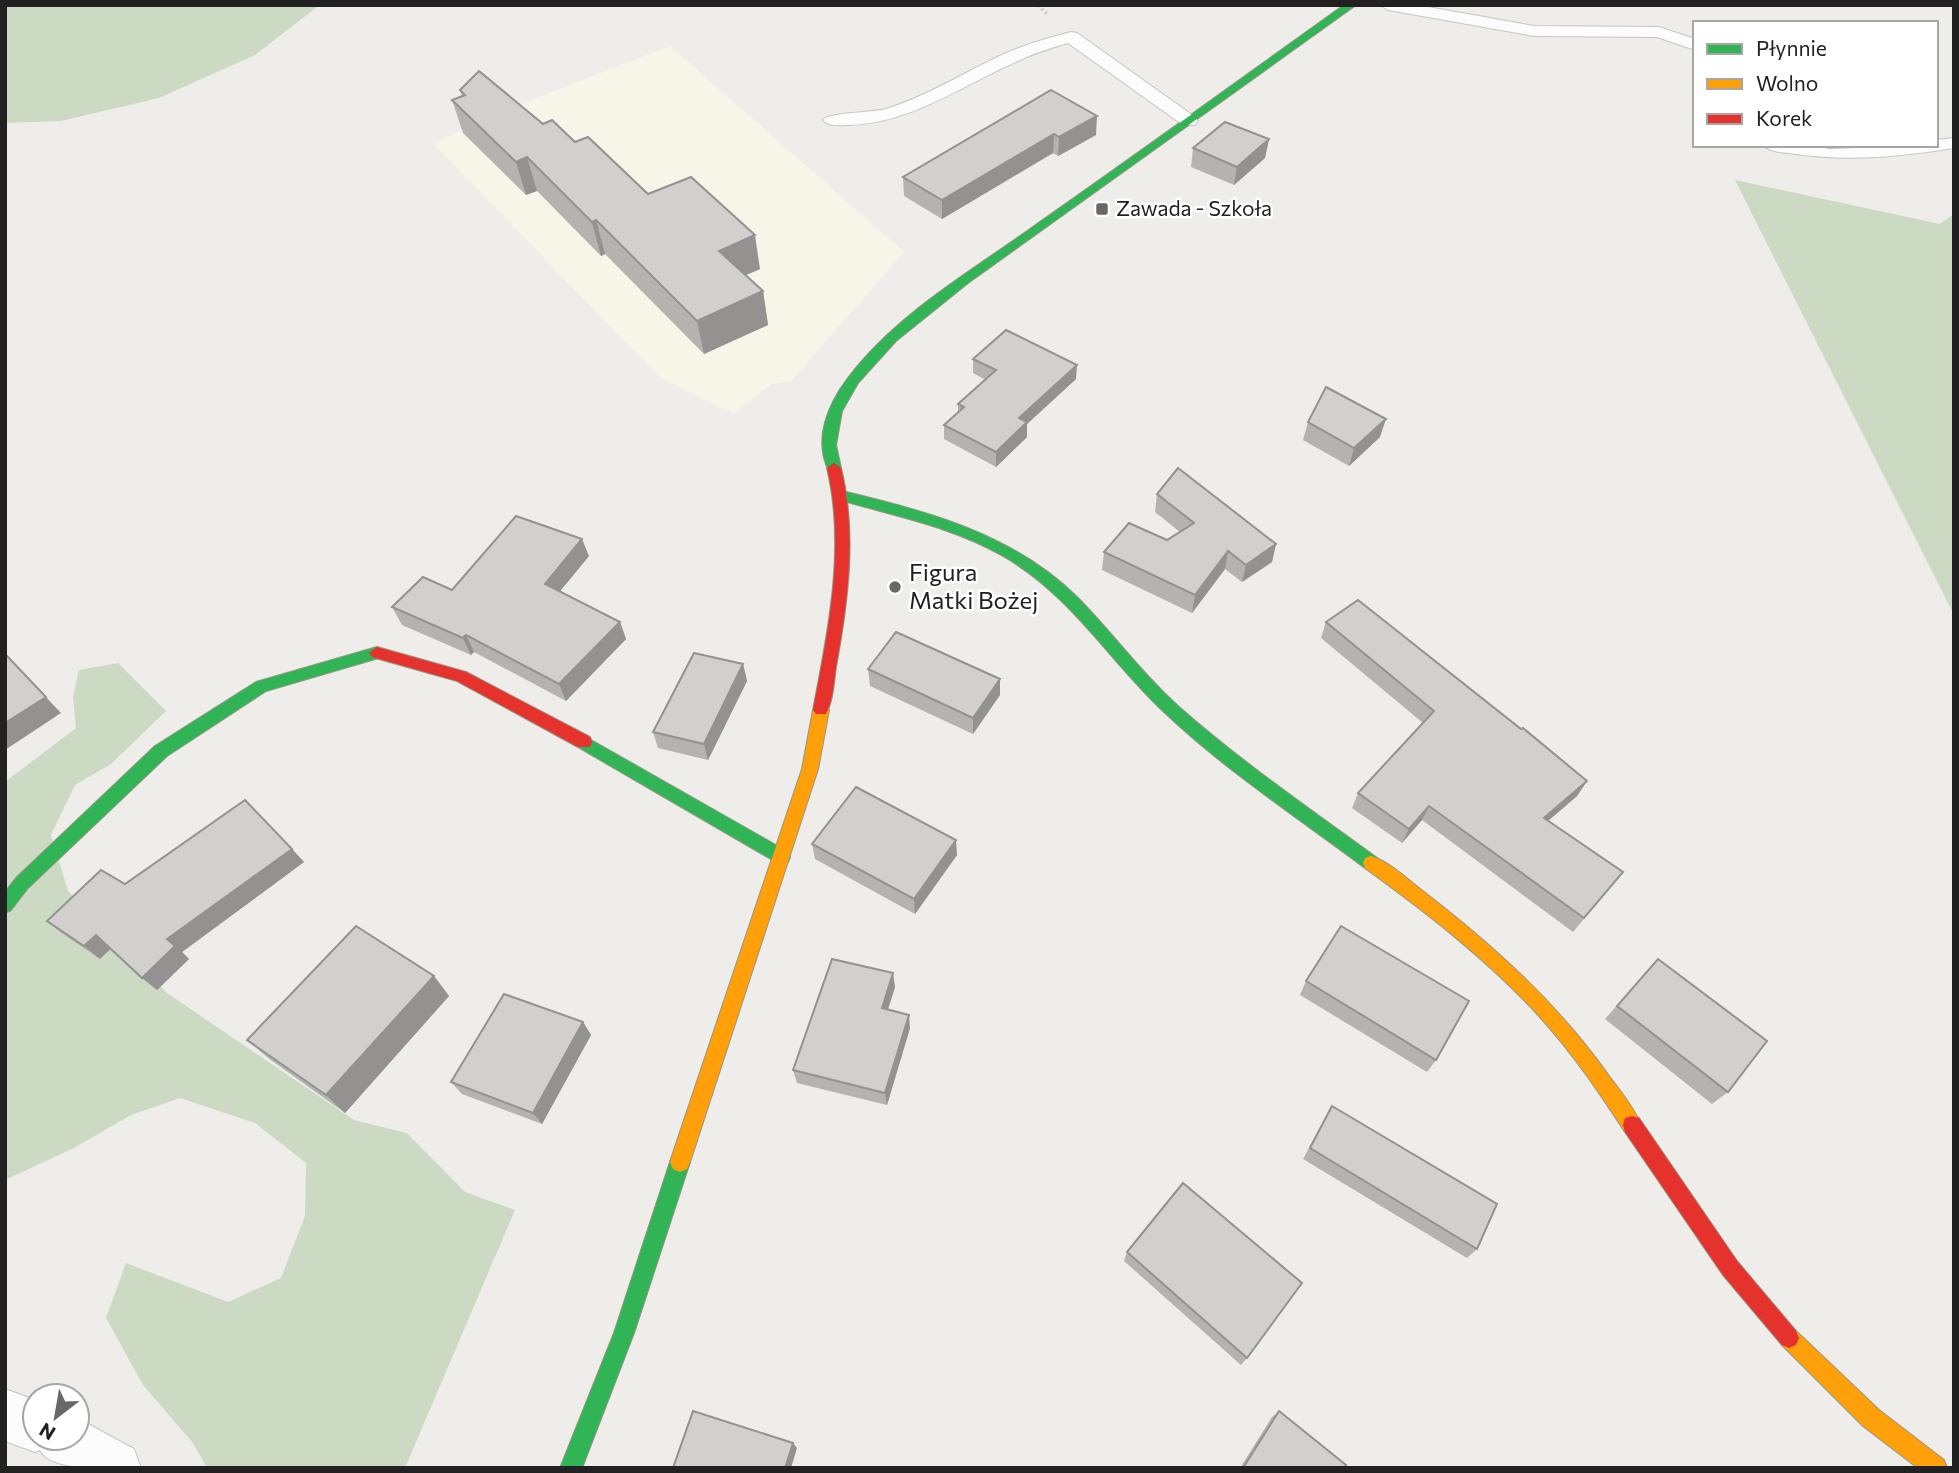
<svg xmlns="http://www.w3.org/2000/svg" width="1959" height="1473" font-family="Commissioner,sans-serif">
	<style>
		.education { fill: #f6f5e8 }
		.forest { fill: #ccdac3 }
		.lines { fill: none; stroke-linecap: round; stroke-linejoin: round }
		.lane-casing { stroke: #c5c4c2; stroke-width: 2 }
		.street-casing { stroke: #c5c4c2; stroke-width: 2 }
		.fast-casing { stroke: #969784; stroke-width: 2 }
		.slow-casing { stroke: #969784; stroke-width: 2 }
		.jam-casing { stroke: #969784; stroke-width: 2 }
		.path { stroke: #d6cbca; stroke-width: 3.5; stroke-dasharray: 2.5 2.5; stroke-linecap: butt }
		.lane { fill: #fdfcfc; fill-rule: evenodd }
		.street { fill: #fdfcfc; fill-rule: evenodd }
		.fast { fill: #30b455; fill-rule: evenodd }
		.slow { fill: #ff9f0a; fill-rule: evenodd }
		.jam { fill: #e5322d; fill-rule: evenodd }
		.wall { fill: #b5b3b0 }
		.shaded-wall { fill: #939290 }
		.building { fill: #d2d0cd; stroke: #939290; stroke-width: 2 }
		.poi-dot { fill: #696867; stroke: #fff; stroke-width: 2.5 }
		.labels { text-anchor: middle; stroke-width: 5; stroke-linejoin: round; paint-order: stroke }
		.far-poi-label { font-size: 21px; fill: #212121; stroke: #fff; text-anchor: start }
		.poi-label { font-size: 24px; fill: #212121; stroke: #fff; text-anchor: start }
	</style>
	<rect width="100%" height="100%" fill="#efedea"/>
	<path class="education" d="M 670,46 L 904,252 L 791,381 L 771,384 L 734,414 L 659,377 L 434,144 L 482,119 Z"/>
	<g class="forest">
		<path d="M 5,5 L 317,5 L 317,7 L 255,55 L 159,98 L 61,121 L 5,123 Z"/>
		<path d="M 1735,180 L 1940,224 L 1954,214 L 1954,615 Z"/>
		<path d="M 118,663 L 166,711 L 111,764 L 75,785 L 51,835 L 68,891 L 167,993 L 354,1120 L 407,1133 L 465,1192 L 515,1210 L 405,1468 L 207,1468 L 193,1443 L 143,1385 L 106,1318 L 126,1263 L 228,1302 L 281,1278 L 305,1216 L 306,1163 L 255,1123 L 180,1098 L 131,1115 L 74,1148 L 5,1180 L 5,782 L 76,728 L 73,697 L 79,670 Z"/>
	</g>
	<g class="lines">
		<defs>
			<g id="lane">
				<path d="M 1380,5 L 1417,5 L 1534,26 L 1659,27 L 1695,39 L 1695,50 L 1657,37 L 1534,36 L 1388,10 Z"/>
				<path d="M 1071,32 L 1077,33 L 1195,117 L 1198,121 L 1195,125 L 1183,125 L 1068,43 C 1051,48 1034,53 1018,61 C 963,85 910,124 848,125 C 839,125 829,127 823,120 C 830,112 871,113 886,109 C 927,96 965,72 1004,54 C 1026,44 1048,38 1071,32 Z"/>
				<path d="M 1954,138 L 1954,148 C 1898,157 1845,162 1789,153 C 1780,152 1770,152 1764,145 L 1809,145 L 1829,149 L 1936,145 L 1936,140 Z"/>
			</g>
			<path id="street" d="M 5,1389 L 35,1400 L 35,1438 L 77,1438 L 77,1418 L 134,1449 L 141,1468 C 117,1468 51,1473 40,1450 L 35,1452 L 5,1441 Z"/>
			<g id="fast">
				<path d="M 1344,5 L 1356,5 L 968,283 L 896,341 L 858,383 L 842,411 L 836,445 L 841,468 L 834,473 L 829,471 C 813,440 828,404 848,378 C 897,313 972,271 1037,224 C 1140,152 1242,78 1344,5 Z"/>
				<path d="M 842,491 C 927,511 1013,534 1077,597 C 1112,632 1141,673 1178,706 C 1240,761 1310,809 1377,858 L 1379,863 L 1377,868 L 1371,870 L 1365,868 C 1297,817 1225,770 1163,711 C 1109,660 1070,594 1003,556 C 951,526 894,516 837,499 L 835,496 L 837,493 Z"/>
				<path d="M 377,647 L 385,653 L 382,657 L 266,691 L 167,756 L 28,888 L 11,910 L 5,913 L 5,892 L 16,878 L 155,746 L 256,682 Z"/>
				<path d="M 584,736 L 788,852 L 790,857 L 788,862 L 782,864 L 776,862 L 578,747 L 576,742 L 578,737 Z"/>
				<path d="M 680,1152 L 687,1155 L 690,1162 L 634,1333 L 582,1468 L 560,1468 L 614,1333 L 670,1162 L 673,1155 Z"/>
			</g>
			<g id="slow">
				<path d="M 821,704 L 826,706 L 829,710 L 818,769 L 690,1162 L 687,1169 L 680,1172 L 673,1169 L 670,1162 L 802,769 L 813,710 L 816,706 Z"/>
				<path d="M 1371,856 C 1390,862 1408,880 1424,892 C 1494,946 1558,1004 1609,1076 C 1620,1091 1634,1107 1641,1125 L 1639,1132 L 1632,1134 L 1625,1132 C 1599,1092 1572,1052 1539,1016 C 1488,960 1427,913 1365,868 L 1363,863 L 1365,858 Z"/>
				<path d="M 1789,1328 L 1796,1331 L 1879,1410 L 1944,1460 L 1947,1468 L 1918,1468 L 1863,1426 L 1782,1345 L 1779,1338 L 1782,1331 Z"/>
			</g>
			<g id="jam">
				<path d="M 834,463 L 841,468 C 857,533 848,602 836,667 C 834,682 833,701 826,714 L 816,714 L 813,710 C 828,632 846,547 827,468 Z"/>
				<path d="M 377,647 L 466,672 L 590,737 L 592,742 L 590,747 L 578,747 L 457,681 L 372,657 L 369,653 Z"/>
				<path d="M 1632,1116 L 1639,1118 L 1737,1261 L 1796,1331 L 1799,1338 L 1796,1345 L 1789,1348 L 1782,1345 L 1723,1275 L 1625,1132 L 1623,1125 L 1625,1118 Z"/>
			</g>
		</defs>
		<use href="#lane" class="lane-casing"/>
		<use href="#street" class="street-casing"/>
		<use href="#fast" class="fast-casing"/>
		<use href="#slow" class="slow-casing"/>
		<use href="#jam" class="jam-casing"/>
		<path class="path" d="M 1038,5 L 1048,15"/>
		<use href="#lane" class="lane"/>
		<use href="#street" class="street"/>
		<use href="#fast" class="fast"/>
		<use href="#slow" class="slow"/>
		<use href="#jam" class="jam"/>
	</g>
	<g class="wall">
		<path d="M 460,90 L 543,124 L 575,142 L 648,194 L 760,269 L 746,275 L 763,291 L 768,325 L 704,354 L 605,254 L 601,256 L 537,191 L 526,195 L 463,133 L 452,100 L 462,96 Z"/>
		<path d="M 1051,90 L 1096,135 L 1058,156 L 1053,153 L 942,219 L 904,196 L 903,177 Z"/>
		<path d="M 1269,139 L 1265,158 L 1234,185 L 1191,167 L 1193,148 Z"/>
		<path d="M 973,359 L 1076,379 L 1027,424 L 1027,437 L 996,467 L 944,439 L 944,425 L 958,412 L 958,404 L 986,380 L 973,373 Z"/>
		<path d="M 1308,422 L 1380,437 L 1349,466 L 1303,440 Z"/>
		<path d="M 1157,494 L 1276,544 L 1272,562 L 1242,582 L 1225,569 L 1192,613 L 1102,570 L 1104,552 L 1167,540 L 1180,532 L 1155,512 Z"/>
		<path d="M 589,556 L 560,591 L 620,622 L 626,639 L 566,701 L 474,652 L 471,655 L 402,625 L 392,607 L 452,590 Z"/>
		<path d="M 1326,622 L 1587,781 L 1577,796 L 1548,821 L 1623,872 L 1573,932 L 1422,820 L 1402,843 L 1352,808 L 1358,793 L 1423,723 L 1321,638 Z"/>
		<path d="M 743,664 L 747,681 L 708,760 L 658,748 L 653,732 Z"/>
		<path d="M 868,669 L 1000,679 L 1000,695 L 973,734 L 870,686 Z"/>
		<path d="M 812,844 L 957,855 L 915,914 L 815,859 Z"/>
		<path d="M 292,849 L 304,862 L 182,952 L 189,959 L 157,990 L 111,949 L 100,959 L 63,934 L 47,921 L 125,884 Z"/>
		<path d="M 1658,959 L 1728,1092 L 1712,1104 L 1605,1019 Z"/>
		<path d="M 434,976 L 449,996 L 345,1113 L 268,1058 L 247,1040 Z"/>
		<path d="M 1306,981 L 1436,1060 L 1427,1072 L 1300,995 Z"/>
		<path d="M 895,987 L 888,1010 L 910,1028 L 887,1105 L 797,1083 L 793,1070 Z"/>
		<path d="M 583,1022 L 591,1035 L 542,1124 L 462,1094 L 451,1082 Z"/>
		<path d="M 1332,1106 L 1477,1249 L 1467,1258 L 1303,1159 Z"/>
		<path d="M 1127,1252 L 1247,1358 L 1241,1365 L 1124,1261 Z"/>
		<path d="M 1279,1411 L 1344,1468 L 1240,1468 L 1272,1417 Z"/>
	</g>
	<g class="shaded-wall">
		<path d="M 1097,116 L 1096,135 L 1058,156 L 1059,137 Z"/>
		<path d="M 1054,134 L 1053,153 L 942,219 L 942,200 Z"/>
		<path d="M 1269,139 L 1265,158 L 1234,185 L 1237,167 Z"/>
		<path d="M 527,157 L 537,191 L 526,195 L 516,162 Z"/>
		<path d="M 596,220 L 605,254 L 601,256 L 592,222 Z"/>
		<path d="M 755,235 L 760,269 L 725,284 L 719,251 Z"/>
		<path d="M 763,291 L 768,325 L 704,354 L 697,321 Z"/>
		<path d="M 1077,365 L 1076,379 L 1027,424 L 1027,437 L 996,467 L 996,452 L 1019,418 Z"/>
		<path d="M 1386,419 L 1380,437 L 1349,466 L 1354,448 Z"/>
		<path d="M 582,539 L 589,556 L 552,601 L 545,584 Z"/>
		<path d="M 1276,544 L 1272,562 L 1242,582 L 1246,565 Z"/>
		<path d="M 1228,551 L 1225,569 L 1192,613 L 1195,595 Z"/>
		<path d="M 620,622 L 626,639 L 566,701 L 559,684 Z"/>
		<path d="M 466,635 L 474,652 L 471,655 L 463,638 Z"/>
		<path d="M 7,656 L 61,713 L 5,750 L 5,723 Z"/>
		<path d="M 743,664 L 747,681 L 708,760 L 704,744 Z"/>
		<path d="M 1000,679 L 1000,695 L 973,734 L 973,718 Z"/>
		<path d="M 1587,781 L 1577,796 L 1535,832 L 1544,818 Z"/>
		<path d="M 1429,806 L 1422,820 L 1402,843 L 1409,829 Z"/>
		<path d="M 956,840 L 957,855 L 915,914 L 914,899 Z"/>
		<path d="M 292,849 L 304,862 L 182,952 L 189,959 L 157,990 L 142,978 L 167,939 Z"/>
		<path d="M 96,935 L 111,948 L 100,959 L 84,946 Z"/>
		<path d="M 893,973 L 895,987 L 884,1021 L 882,1008 Z"/>
		<path d="M 434,976 L 449,996 L 345,1113 L 326,1095 Z"/>
		<path d="M 909,1015 L 910,1028 L 887,1105 L 885,1093 Z"/>
		<path d="M 583,1022 L 591,1035 L 542,1124 L 533,1113 Z"/>
		<path d="M 793,1443 L 797,1448 L 791,1468 L 785,1468 Z"/>
	</g>
	<g class="building">
		<path d="M 479,71 L 543,124 L 552,120 L 575,142 L 588,137 L 648,194 L 691,177 L 755,235 L 719,251 L 763,291 L 697,321 L 596,220 L 592,222 L 527,157 L 516,162 L 452,100 L 465,95 L 460,90 Z"/>
		<path d="M 1051,90 L 1097,116 L 1059,137 L 1054,134 L 942,200 L 903,177 Z"/>
		<path d="M 1225,122 L 1269,139 L 1237,167 L 1193,148 Z"/>
		<path d="M 1006,330 L 1077,365 L 1019,418 L 1027,422 L 996,452 L 944,425 L 964,407 L 958,404 L 996,370 L 973,359 Z"/>
		<path d="M 1326,387 L 1386,419 L 1354,448 L 1308,422 Z"/>
		<path d="M 1178,468 L 1276,544 L 1246,565 L 1228,551 L 1195,595 L 1104,552 L 1129,523 L 1167,540 L 1194,523 L 1157,494 Z"/>
		<path d="M 516,516 L 582,539 L 545,584 L 620,622 L 559,684 L 466,635 L 463,638 L 392,607 L 423,577 L 452,590 Z"/>
		<path d="M 1358,600 L 1521,729 L 1523,728 L 1587,781 L 1544,818 L 1623,872 L 1584,918 L 1429,806 L 1409,829 L 1358,793 L 1434,711 L 1326,622 Z"/>
		<path d="M 896,632 L 1000,679 L 973,718 L 868,669 Z"/>
		<path d="M 694,653 L 743,664 L 704,744 L 653,732 Z"/>
		<path d="M 7,656 L 46,697 L 5,723 L 5,657 Z"/>
		<path d="M 856,787 L 956,840 L 914,899 L 812,844 Z"/>
		<path d="M 245,800 L 292,849 L 167,939 L 175,946 L 142,978 L 96,935 L 84,946 L 47,921 L 101,870 L 125,884 Z"/>
		<path d="M 356,926 L 434,976 L 326,1095 L 247,1040 Z"/>
		<path d="M 1341,926 L 1469,1001 L 1436,1060 L 1306,981 Z"/>
		<path d="M 832,959 L 893,973 L 882,1008 L 909,1015 L 885,1093 L 793,1070 Z"/>
		<path d="M 1658,959 L 1767,1041 L 1728,1092 L 1617,1006 Z"/>
		<path d="M 504,994 L 583,1022 L 533,1113 L 451,1082 Z"/>
		<path d="M 1332,1106 L 1497,1204 L 1477,1249 L 1310,1148 Z"/>
		<path d="M 1183,1183 L 1302,1283 L 1247,1358 L 1127,1252 Z"/>
		<path d="M 693,1411 L 793,1443 L 785,1468 L 673,1468 Z"/>
		<path d="M 1279,1411 L 1346,1465 L 1344,1468 L 1243,1468 Z"/>
	</g>
	<g class="poi-dot">
		<rect x="1095" y="202" width="14" height="14" rx="3.5"/>
		<circle cx="895" cy="587" r="7"/>
	</g>
	<g class="labels">
		<g class="far-poi-label">
			<text x="1116" y="216">Zawada - Szkoła</text>
		</g>
		<g class="poi-label">
			<text x="909" y="581">Figura<tspan x="909" dy="28">Matki Bożej</tspan></text>
		</g>
	</g>
	<rect width="1959" height="1473" fill="none" stroke="#212121" stroke-width="14"/>
	<rect x="1693" y="21" width="245" height="126" fill="#ffffff" stroke="#a6a6a6" stroke-width="2"/>
	<rect x="1707" y="44" width="35" height="10" fill="#30b455" stroke="#a6a6a6" stroke-width="2"/>
	<text x="1756" y="56" font-size="21" fill="#212121">Płynnie</text>
	<rect x="1707" y="79" width="35" height="10" fill="#ff9f0a" stroke="#a6a6a6" stroke-width="2"/>
	<text x="1756" y="91" font-size="21" fill="#212121">Wolno</text>
	<rect x="1707" y="114" width="35" height="10" fill="#e5322d" stroke="#a6a6a6" stroke-width="2"/>
	<text x="1756" y="126" font-size="21" fill="#212121">Korek</text>
	<g transform="translate(56 1417) rotate(211)"><circle r="33" fill="#ffffff" stroke="#a6a6a6" stroke-width="2"/>
	<path d="M0-5L12 26L0 18L-12 26Z" fill="#696867"/>
	<text y="-10" font-size="19" font-weight="bold" text-anchor="middle" fill="#212121">N</text>
	</g>
</svg>
